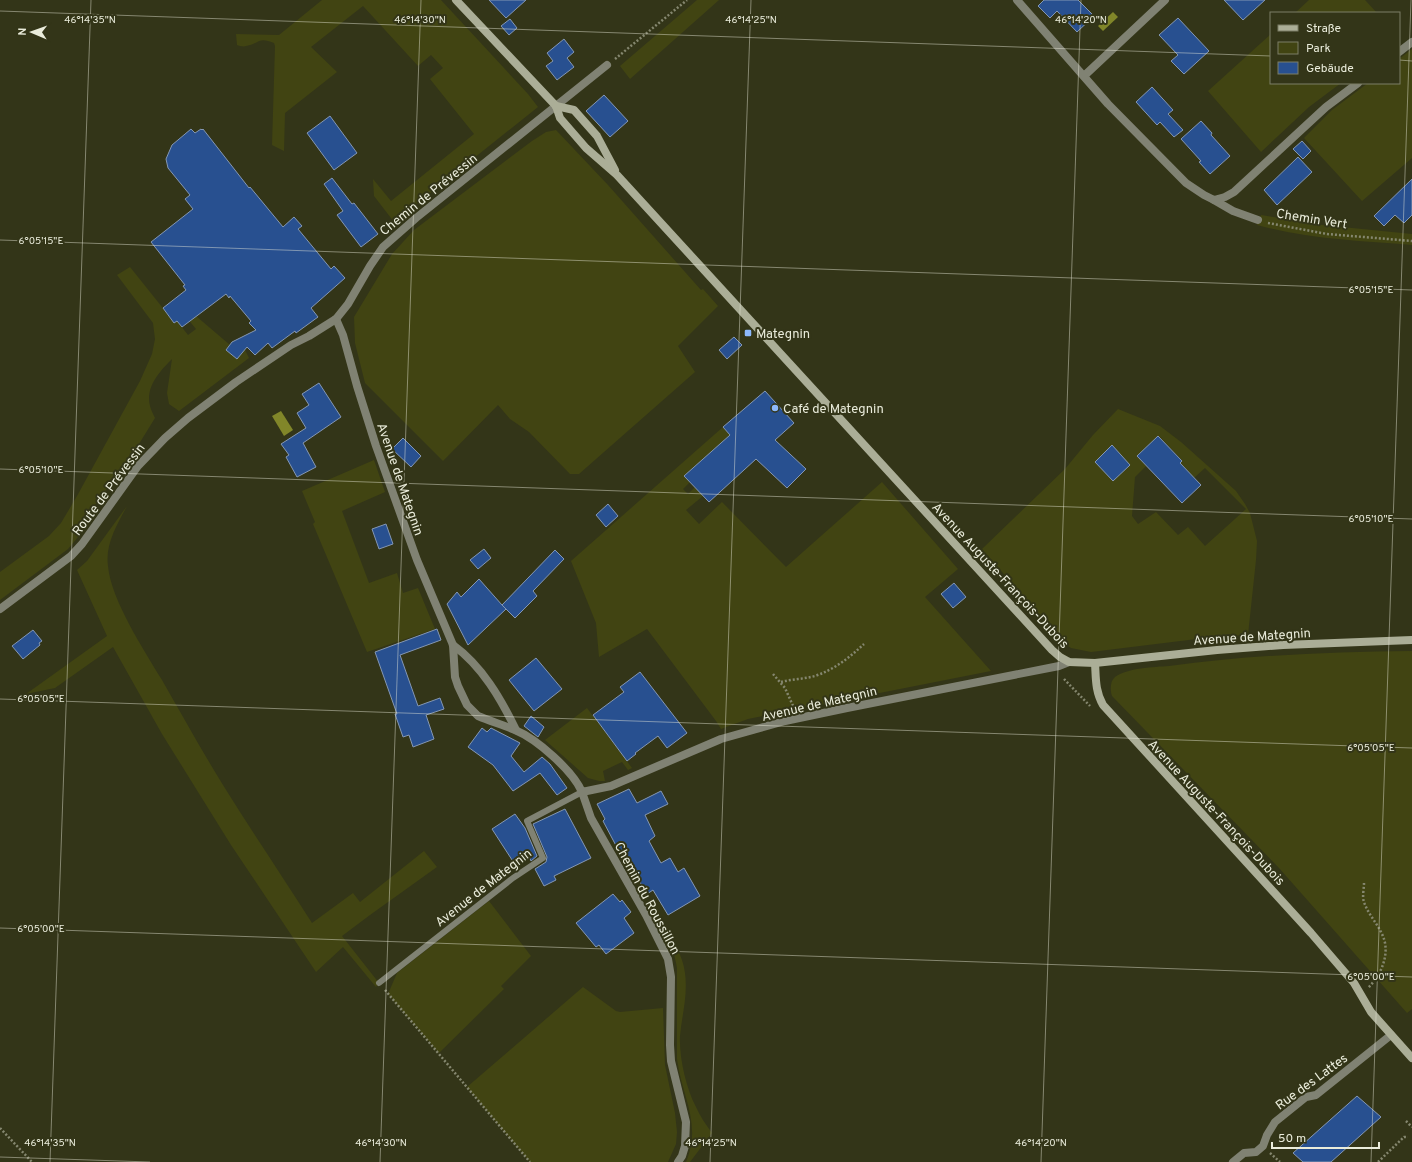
<svg xmlns="http://www.w3.org/2000/svg" width="1412" height="1162" font-family="Overpass,sans-serif">
	<style>
		.green { fill: #414412; fill-rule: evenodd }
		.water { fill: #818629 }
		.building { fill: #285090; stroke: #8497b3 }
		.lines { fill: none; stroke-linecap: round; stroke-linejoin: round }
		.path { stroke: #85876f; stroke-width: 2.5; stroke-dasharray: 2 2; stroke-linecap: butt }
		.lane { stroke: #808273; stroke-width: 6 }
		.street { stroke: #808273; stroke-width: 8 }
		.secondary { stroke: #abae97; stroke-width: 8 }
		.ticks { fill: none; stroke: #eaecdb; stroke-width: 1; stroke-opacity: 0.45 }
		.poi-dot { fill: #8db9fc; stroke: #333518; stroke-width: 1.5 }
		.labels { text-anchor: middle; stroke-width: 4; stroke-linejoin: round; paint-order: stroke }
		.street-label { font-size: 13px; fill: #eaecdb; stroke: #333518 }
		.poi-label { font-size: 13px; fill: #eaecdb; stroke: #333518; text-anchor: start }
		.ticks-label { font-size: 10px; text-anchor: middle; fill: #eaecdb; stroke: #333518; stroke-width: 4; stroke-linejoin: round; paint-order: stroke }
	</style>
	<rect width="100%" height="100%" fill="#333518"/>
	<g class="green">
		<path d="M 322,0 L 441,0 L 528,94 L 538,107 L 394,222 L 374,196 L 373,179 L 391,201 L 474,134 L 430,79 L 443,68 L 431,55 L 418,66 L 363,6 L 311,47 L 337,72 L 285,113 L 284,151 L 272,145 L 275,46 L 274,43 C 258,36 259,44 246,46 C 244,47 239,46 237,45 L 236,34 L 279,35 Z"/>
		<path d="M 697,0 L 719,0 L 630,79 L 620,66 Z"/>
		<path d="M 1309,0 L 1365,0 L 1377,13 L 1295,13 Z"/>
		<path d="M 1271,34 L 1271,83 L 1341,83 L 1309,107 L 1261,152 L 1208,91 Z"/>
		<path d="M 1412,49 L 1412,158 L 1362,201 L 1304,138 L 1332,110 L 1368,83 L 1399,83 L 1399,59 Z"/>
		<path d="M 556,130 L 608,185 L 701,290 L 703,289 L 718,306 L 678,346 L 695,372 L 579,474 L 570,474 L 529,432 L 510,419 L 498,405 L 443,461 L 365,383 L 355,343 L 354,317 L 392,254 L 414,230 L 532,141 L 546,132 Z"/>
		<path d="M 1261,215 L 1322,225 L 1412,234 L 1412,245 C 1360,241 1307,239 1257,225 Z"/>
		<path d="M 130,267 L 174,322 L 177,321 L 188,335 L 196,329 L 187,318 L 196,316 L 230,345 L 245,350 L 249,358 L 179,411 L 169,404 L 167,393 L 172,359 C 160,371 145,387 150,406 C 151,410 153,414 155,418 L 134,452 L 92,509 L 98,513 L 68,549 L 0,600 L 0,572 L 49,536 L 61,523 L 77,496 L 140,381 L 152,354 L 155,339 L 153,323 L 117,275 Z"/>
		<path d="M 1118,409 L 1160,426 L 1181,442 L 1236,491 L 1245,504 L 1250,513 L 1257,541 L 1256,560 L 1248,635 L 1213,637 L 1091,652 L 1071,648 L 1065,644 L 982,549 L 1065,469 L 1093,435 ZM 1159,436 L 1182,460 L 1180,463 L 1194,478 L 1205,468 L 1246,509 L 1205,546 L 1188,527 L 1178,535 L 1156,512 L 1138,524 L 1132,516 L 1135,477 L 1146,466 L 1137,456 Z"/>
		<path d="M 723,427 L 730,435 L 685,476 L 690,482 L 683,489 L 688,494 L 695,487 L 703,496 L 686,510 L 699,524 L 722,502 L 786,567 L 882,482 L 958,569 L 925,597 L 991,671 L 748,719 L 721,729 L 716,721 L 647,629 L 599,657 L 596,623 L 571,561 Z"/>
		<path d="M 374,460 L 385,492 L 342,511 L 369,583 L 397,573 L 403,593 L 418,588 L 435,629 L 367,652 L 313,524 L 315,522 L 302,491 Z"/>
		<path d="M 127,506 C 117,525 105,544 108,566 C 111,600 144,650 162,680 C 182,715 202,751 223,785 C 252,832 283,877 312,923 L 353,893 L 360,902 L 424,851 L 437,867 L 370,915 L 342,936 L 379,983 L 376,987 L 343,947 L 316,972 L 231,845 L 162,734 L 113,647 L 55,688 L 26,694 L 107,636 L 77,570 L 87,561 Z"/>
		<path d="M 1412,651 L 1412,1009 L 1407,1013 L 1279,868 L 1112,696 C 1110,690 1110,681 1115,677 C 1127,668 1154,667 1169,666 C 1249,655 1331,652 1412,651 Z"/>
		<path d="M 587,708 L 632,768 L 628,770 L 622,762 L 603,771 L 605,781 L 599,781 L 588,778 L 545,740 Z"/>
		<path d="M 489,901 L 531,956 L 501,986 L 504,989 L 439,1053 L 388,994 L 397,973 Z"/>
		<path d="M 666,925 C 672,942 683,954 685,973 C 688,996 682,1014 680,1036 C 679,1057 686,1088 696,1107 C 700,1116 706,1125 712,1133 L 690,1162 L 686,1162 C 702,1124 682,1097 677,1059 L 677,968 C 675,954 669,940 661,928 Z"/>
		<path d="M 583,987 L 616,1011 L 620,1012 L 663,1008 L 665,1065 L 675,1113 L 677,1132 L 676,1144 L 668,1162 L 530,1162 L 467,1087 Z"/>
	</g>
	<g class="water">
		<path d="M 1113,12 L 1118,17 L 1103,31 L 1098,26 Z"/>
		<path d="M 281,411 L 293,430 L 284,436 L 272,416 Z"/>
	</g>
	<g class="building">
		<path d="M 489,0 L 526,0 L 506,18 Z"/>
		<path d="M 1044,0 L 1078,0 L 1094,16 L 1077,32 L 1057,11 L 1050,18 L 1038,6 Z"/>
		<path d="M 1224,0 L 1265,0 L 1243,20 Z"/>
		<path d="M 1178,18 L 1209,51 L 1184,74 L 1171,61 L 1178,55 L 1159,35 Z"/>
		<path d="M 510,19 L 517,28 L 509,35 L 501,26 Z"/>
		<path d="M 564,39 L 574,52 L 567,58 L 574,67 L 557,80 L 546,66 L 553,61 L 547,53 Z"/>
		<path d="M 1152,87 L 1173,110 L 1168,114 L 1183,130 L 1174,137 L 1160,122 L 1157,125 L 1136,102 Z"/>
		<path d="M 604,95 L 628,121 L 610,137 L 586,111 Z"/>
		<path d="M 330,116 L 357,153 L 334,170 L 307,133 Z"/>
		<path d="M 1201,121 L 1212,133 L 1211,135 L 1230,156 L 1210,174 L 1199,162 L 1201,161 L 1181,139 Z"/>
		<path d="M 191,129 L 195,133 L 201,129 L 202,130 L 203,129 L 249,188 L 250,187 L 283,227 L 294,217 L 302,226 L 298,229 L 331,269 L 334,266 L 345,278 L 311,308 L 318,317 L 296,333 L 295,331 L 272,348 L 268,343 L 255,355 L 247,347 L 237,359 L 226,350 L 232,342 L 256,330 L 249,323 L 251,321 L 230,296 L 229,298 L 226,294 L 182,327 L 177,321 L 174,323 L 163,308 L 186,290 L 183,286 L 185,285 L 151,242 L 193,209 L 185,199 L 190,195 L 168,168 L 166,159 L 172,145 Z"/>
		<path d="M 1302,141 L 1311,151 L 1303,159 L 1293,149 Z"/>
		<path d="M 1298,157 L 1312,172 L 1277,205 L 1264,190 Z"/>
		<path d="M 332,178 L 352,204 L 354,203 L 378,234 L 361,247 L 337,215 L 343,211 L 324,184 Z"/>
		<path d="M 1412,179 L 1412,215 L 1404,223 L 1395,215 L 1384,226 L 1374,216 Z"/>
		<path d="M 734,337 L 742,345 L 727,359 L 719,350 Z"/>
		<path d="M 319,383 L 341,417 L 303,443 L 316,467 L 297,477 L 286,457 L 289,455 L 281,444 L 306,428 L 297,413 L 309,405 L 302,394 Z"/>
		<path d="M 765,391 L 794,423 L 775,440 L 806,469 L 787,488 L 756,459 L 709,502 L 684,476 L 730,435 L 723,427 Z"/>
		<path d="M 1158,436 L 1182,461 L 1180,463 L 1201,485 L 1182,503 L 1137,456 Z"/>
		<path d="M 403,438 L 421,456 L 411,467 L 392,449 Z"/>
		<path d="M 1112,445 L 1130,465 L 1113,481 L 1095,462 Z"/>
		<path d="M 608,504 L 618,516 L 606,527 L 596,515 Z"/>
		<path d="M 386,524 L 393,544 L 379,549 L 372,529 Z"/>
		<path d="M 484,549 L 491,558 L 478,569 L 470,560 Z"/>
		<path d="M 555,550 L 564,559 L 533,591 L 537,596 L 515,618 L 502,605 L 506,609 L 468,645 L 447,604 L 457,592 L 461,597 L 479,579 L 502,605 Z"/>
		<path d="M 954,583 L 966,597 L 953,608 L 941,594 Z"/>
		<path d="M 437,629 L 441,640 L 400,655 L 418,706 L 440,698 L 444,709 L 426,715 L 434,739 L 413,747 L 409,735 L 403,737 L 395,714 L 397,714 L 375,652 Z"/>
		<path d="M 33,630 L 42,641 L 39,643 L 40,645 L 23,659 L 12,646 Z"/>
		<path d="M 536,658 L 562,689 L 534,711 L 509,680 Z"/>
		<path d="M 640,672 L 687,733 L 667,748 L 658,736 L 635,753 L 636,754 L 627,761 L 593,715 L 624,692 L 620,687 Z"/>
		<path d="M 531,716 L 544,727 L 538,737 L 524,726 Z"/>
		<path d="M 482,728 L 487,732 L 491,728 L 520,743 L 511,756 L 524,772 L 542,757 L 550,764 L 567,788 L 557,795 L 540,773 L 513,791 L 493,765 L 468,747 Z"/>
		<path d="M 629,789 L 637,803 L 661,791 L 668,804 L 645,815 L 655,836 L 649,841 L 661,863 L 670,858 L 678,872 L 684,868 L 700,896 L 668,915 L 653,890 L 647,894 L 637,877 L 639,876 L 625,855 L 622,857 L 603,821 L 605,819 L 597,804 Z"/>
		<path d="M 565,809 L 591,858 L 554,876 L 556,880 L 544,886 L 535,869 L 546,862 L 547,857 L 533,824 Z"/>
		<path d="M 515,814 L 525,828 L 537,856 L 531,861 L 528,854 L 514,863 L 492,829 Z"/>
		<path d="M 613,894 L 620,902 L 622,900 L 631,912 L 624,918 L 634,933 L 606,954 L 599,945 L 596,947 L 576,923 Z"/>
		<path d="M 1357,1096 L 1381,1117 L 1331,1162 L 1303,1162 L 1293,1153 Z"/>
	</g>
	<g class="lines">
		<g class="path">
			<path d="M 615,59 L 687,0"/>
			<path d="M 1268,223 L 1327,234 L 1412,241"/>
			<path d="M 773,674 L 785,688 L 794,708"/>
			<path d="M 1064,679 L 1090,706"/>
			<path d="M 781,682 C 792,679 804,679 815,676 C 835,669 849,658 864,644"/>
			<path d="M 1364,883 C 1364,889 1362,897 1364,902 C 1368,914 1377,923 1382,934 C 1391,952 1382,974 1368,988"/>
			<path d="M 385,990 L 530,1162"/>
			<path d="M 1406,1121 L 1412,1127"/>
			<path d="M 0,1128 L 32,1162"/>
			<path d="M 1270,1153 L 1280,1162"/>
			<path d="M 1378,1162 L 1404,1137 L 1408,1137"/>
		</g>
		<path class="lane" d="M 379,983 L 513,878 L 543,858 L 527,821 L 582,792"/>
		<g class="street">
			<path d="M 1017,0 L 1108,104 L 1186,183 L 1204,195 L 1214,200 L 1225,197 L 1234,192 L 1326,107 L 1358,83"/>
			<path d="M 1399,52 L 1412,42"/>
			<path d="M 1084,76 L 1165,0"/>
			<path d="M 1214,200 L 1233,211 L 1258,220"/>
			<path d="M 336,319 L 343,335 L 357,386 L 376,446 L 417,560 L 453,645 L 455,677 L 458,686 L 467,705 L 478,716 C 490,721 503,725 515,730 C 537,739 573,771 582,792 L 611,786 L 721,739 L 785,721 L 847,708 L 1059,666 L 1069,662"/>
			<path d="M 0,609 L 71,556 L 82,544 L 138,466 L 165,438 L 188,418 L 236,382 L 291,345 L 309,336 L 336,319 L 348,304 L 370,266 L 383,247 L 416,218 L 607,65"/>
			<path d="M 453,645 C 482,666 501,699 516,730"/>
			<path d="M 582,792 L 591,818 L 646,915 L 668,959 L 671,977 L 670,1045 L 671,1061 L 686,1122 L 685,1146 L 682,1156 L 678,1162"/>
			<path d="M 1233,1162 L 1244,1153 L 1256,1152 L 1263,1146 L 1267,1135 L 1275,1122 L 1306,1097 L 1316,1095 L 1391,1035"/>
		</g>
		<g class="secondary">
			<path d="M 456,0 L 556,106 L 560,118 L 586,148 L 617,175 L 1052,650 L 1060,657 L 1069,662 L 1095,663 L 1217,650 L 1283,645 L 1412,640"/>
			<path d="M 556,106 L 574,110 L 597,136 L 615,170"/>
			<path d="M 1095,663 C 1096,678 1095,691 1103,705 L 1311,933 L 1354,983 L 1371,1012 L 1412,1058"/>
		</g>
	</g>
	<path class="ticks" d="M 0,11 L 1271,56M 1399,60 L 1412,61M 0,240 L 1412,290M 0,469 L 1412,519M 0,699 L 1412,748M 0,928 L 1412,977M 0,1157 L 150,1162M 50,1162 L 91,0M 380,1162 L 421,0M 710,1162 L 751,0M 1041,1162 L 1081,0M 1371,1162 L 1411,0"/>
	<g class="poi-dot">
		<rect x="744" y="329" width="8" height="8" rx="2"/>
		<circle cx="775" cy="408" r="4"/>
	</g>
	<g class="labels">
		<g class="street-label">
			<text transform="translate(428 194) rotate(-39)" y="5">Chemin de Prévessin</text>
			<text transform="translate(1312 218) rotate(9)" y="5">Chemin Vert</text>
			<text transform="translate(401 479) rotate(71)" y="5">Avenue de Mategnin</text>
			<text transform="translate(108 489) rotate(-53)" y="5">Route de Prévessin</text>
			<text transform="translate(1001 575) rotate(47)" y="5">Avenue Auguste-François-Dubois</text>
			<text transform="translate(1252 636) rotate(-4)" y="5">Avenue de Mategnin</text>
			<text transform="translate(819 703) rotate(-13)" y="5">Avenue de Mategnin</text>
			<text transform="translate(1217 812) rotate(47)" y="5">Avenue Auguste-François-Dubois</text>
			<text transform="translate(483 887) rotate(-38)" y="5">Avenue de Mategnin</text>
			<text transform="translate(648 898) rotate(62)" y="5">Chemin du Roussillon</text>
			<text transform="translate(1311 1081) rotate(-36)" y="5">Rue des Lattes</text>
		</g>
		<g class="poi-label">
			<text x="756" y="338">Mategnin</text>
			<text x="783" y="413">Café de Mategnin</text>
		</g>
	</g>
	<g class="ticks-label">
		<text x="90" y="23">46°14'35"N</text>
		<text x="420" y="23">46°14'30"N</text>
		<text x="751" y="23">46°14'25"N</text>
		<text x="1081" y="23">46°14'20"N</text>
		<text x="41" y="244">6°05'15"E</text>
		<text x="1371" y="293">6°05'15"E</text>
		<text x="41" y="473">6°05'10"E</text>
		<text x="1371" y="522">6°05'10"E</text>
		<text x="41" y="702">6°05'05"E</text>
		<text x="1371" y="751">6°05'05"E</text>
		<text x="41" y="932">6°05'00"E</text>
		<text x="1371" y="980">6°05'00"E</text>
		<text x="50" y="1146">46°14'35"N</text>
		<text x="381" y="1146">46°14'30"N</text>
		<text x="711" y="1146">46°14'25"N</text>
		<text x="1041" y="1146">46°14'20"N</text>
	</g>
	<rect x="1270" y="12" width="130" height="72" fill="#333518" stroke="#7c7e66"/>
	<rect x="1278" y="25" width="20" height="6" fill="#abae97" stroke="#7c7e66"/>
	<text x="1306" y="32" font-size="12" fill="#eaecdb">Straße</text>
	<rect x="1278" y="42" width="20" height="12" fill="#414412" stroke="#7c7e66"/>
	<text x="1306" y="52" font-size="12" fill="#eaecdb">Park</text>
	<rect x="1278" y="62" width="20" height="12" fill="#285090" stroke="#7c7e66"/>
	<text x="1306" y="72" font-size="12" fill="#eaecdb">Gebäude</text>
	<g transform="translate(32 32) rotate(272)" stroke="#333518" stroke-width="3" paint-order="stroke">
	<path d="M0-3L7 15L0 10L-7 15Z" fill="#eaecdb"/>
	<text y="-6" font-size="11" font-weight="bold" text-anchor="middle" fill="#eaecdb">N</text>
	</g>
	<path d="M1272 1142v6h107v-6" fill="none" stroke="#eaecdb" stroke-width="2"/>
	<text x="1278" y="1142" font-size="12" fill="#eaecdb" stroke="#333518" stroke-width="3" paint-order="stroke">50 m</text>
</svg>
